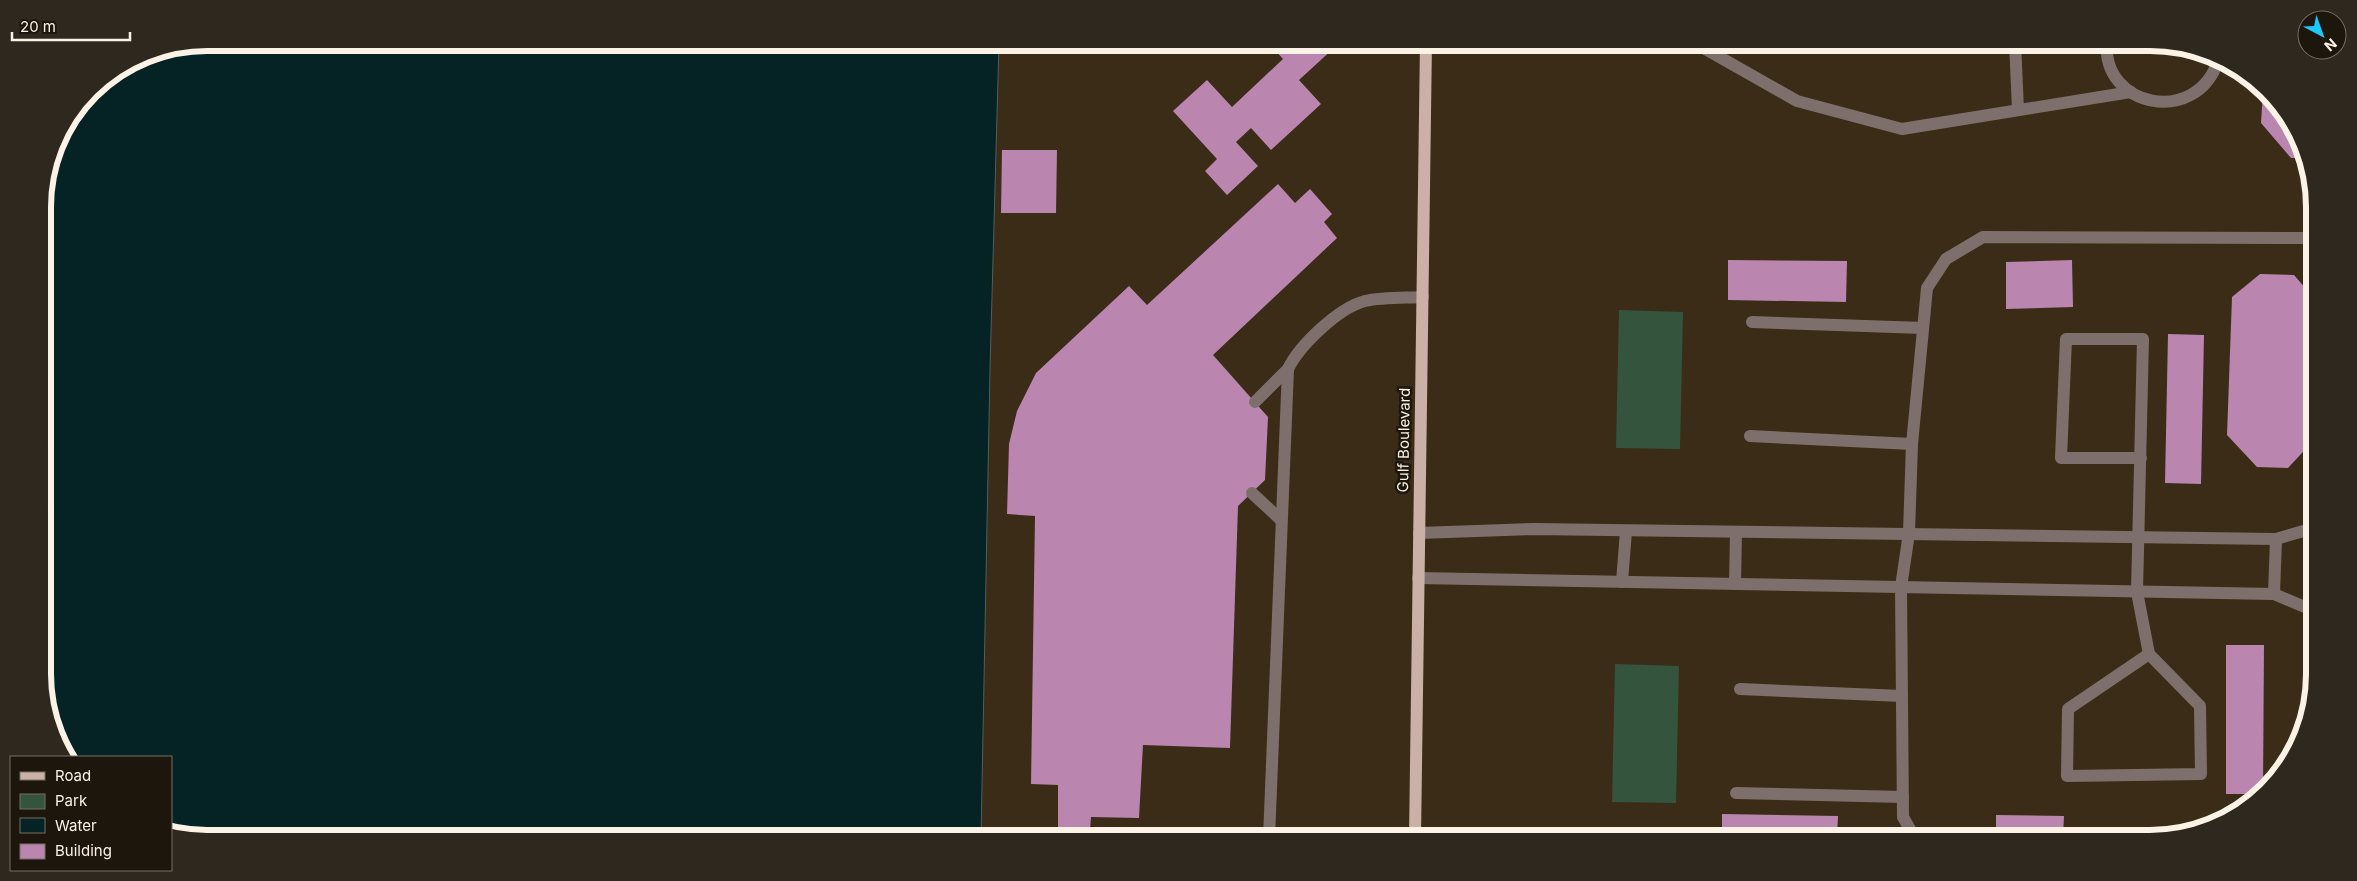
<svg xmlns="http://www.w3.org/2000/svg" width="2357" height="881" font-family="Inter,sans-serif">
	<style>
		.green { fill: #34543d }
		.water { fill: #052224; stroke: #4f605e }
		.building { fill: #ba85ae }
		.lines { fill: none; stroke-linecap: round; stroke-linejoin: round }
		.service { stroke: #7d706c; stroke-width: 12 }
		.primary { stroke: #cbb0a8; stroke-width: 12 }
		.labels { text-anchor: middle; stroke-width: 5; stroke-linejoin: round; paint-order: stroke }
		.street-label { font-size: 15px; fill: #fcf2e5; stroke: #1d160d }
		.rim { fill: none; stroke: #fcf2e5; stroke-width: 6 }
	</style>
	<rect width="100%" height="100%" fill="#3b2c18"/>
	<g class="green">
		<path d="M 1619,310 L 1683,312 L 1680,449 L 1616,448 Z"/>
		<path d="M 1615,664 L 1679,666 L 1676,803 L 1612,802 Z"/>
	</g>
	<path class="water" d="M 207,42 L 999,43 L 990,369 L 981,838 L 207,838 L 171,833 L 171,757 L 71,757 L 46,706 L 43,196 L 60,134 L 98,84 L 144,55 Z"/>
	<g class="building">
		<path d="M 1268,42 L 1331,42 L 1335,47 L 1299,80 L 1321,104 L 1271,150 L 1251,128 L 1236,142 L 1258,166 L 1227,195 L 1205,171 L 1217,159 L 1173,111 L 1207,80 L 1232,107 L 1283,59 Z"/>
		<path d="M 2263,92 L 2274,99 L 2298,134 L 2305,158 L 2291,158 L 2261,123 Z"/>
		<path d="M 1002,150 L 1057,150 L 1056,213 L 1001,213 Z"/>
		<path d="M 1278,184 L 1295,203 L 1310,189 L 1332,214 L 1324,222 L 1337,238 L 1213,355 L 1268,417 L 1265,480 L 1238,506 L 1230,748 L 1143,745 L 1139,818 L 1091,817 L 1090,830 L 1058,828 L 1058,785 L 1031,784 L 1035,516 L 1007,514 L 1009,444 L 1017,411 L 1036,373 L 1129,286 L 1147,305 Z"/>
		<path d="M 1728,260 L 1847,261 L 1846,302 L 1728,300 Z"/>
		<path d="M 2072,260 L 2073,307 L 2006,309 L 2006,262 Z"/>
		<path d="M 2260,274 L 2294,275 L 2313,297 L 2314,440 L 2288,468 L 2257,467 L 2227,435 L 2232,297 Z"/>
		<path d="M 2168,334 L 2204,335 L 2201,484 L 2165,483 Z"/>
		<path d="M 2226,645 L 2264,645 L 2263,790 L 2260,794 L 2226,794 Z"/>
		<path d="M 1722,814 L 1838,816 L 1837,838 L 1722,838 Z"/>
		<path d="M 1996,815 L 2064,816 L 2063,838 L 1996,838 Z"/>
	</g>
	<g class="lines">
		<g class="service">
			<path d="M 1693,42 L 1797,101 L 1902,129 L 2131,92"/>
			<path d="M 2015,42 L 2018,110"/>
			<path d="M 2107,42 C 2101,107 2196,127 2218,61"/>
			<path d="M 1752,322 L 1923,328"/>
			<path d="M 1255,402 L 1288,369"/>
			<path d="M 1750,436 L 1912,444"/>
			<path d="M 2141,458 L 2061,458 L 2066,339 L 2143,339 L 2137,592 L 2149,654 L 2200,706 L 2201,774 L 2067,776 L 2068,709 L 2149,654"/>
			<path d="M 1252,493 L 1281,520"/>
			<path d="M 1419,533 L 1534,529 L 2276,539 L 2314,528"/>
			<path d="M 1418,578 L 2274,594 L 2314,611"/>
			<path d="M 1622,582 L 1626,531"/>
			<path d="M 1735,584 L 1736,532"/>
			<path d="M 2274,594 L 2276,539"/>
			<path d="M 1740,689 L 1902,696"/>
			<path d="M 1736,793 L 1903,797"/>
			<path d="M 1269,838 L 1288,369 C 1299,346 1338,308 1365,301 C 1383,297 1404,298 1423,297"/>
			<path d="M 1915,838 L 1903,817 L 1901,587 L 1909,533 L 1912,444 L 1927,288 L 1946,259 L 1983,237 L 2313,238"/>
		</g>
		<path class="primary" d="M 1415,838 L 1426,42"/>
	</g>
	<g class="labels">
		<g class="street-label">
			<text transform="translate(1404 440) rotate(-89)" y="5">Gulf Boulevard</text>
		</g>
	</g>
	<path d="M0 0H2357V881H0ZM207 51H2150A156 156 0 0 1 2306 207V674A156 156 0 0 1 2150 830H207A156 156 0 0 1 51 674V207A156 156 0 0 1 207 51Z" fill="#2f281e" fill-rule="evenodd"/>
	<path class="rim" d="M207 51H2150A156 156 0 0 1 2306 207V674A156 156 0 0 1 2150 830H207A156 156 0 0 1 51 674V207A156 156 0 0 1 207 51Z"/>
	<rect x="10" y="756" width="162" height="115" fill="#1d160d" stroke="#766e63"/>
	<rect x="20" y="772" width="25" height="8" fill="#cbb0a8" stroke="#766e63"/>
	<text x="55" y="781" font-size="15" fill="#fcf2e5">Road</text>
	<rect x="20" y="794" width="25" height="15" fill="#34543d" stroke="#766e63"/>
	<text x="55" y="806" font-size="15" fill="#fcf2e5">Park</text>
	<rect x="20" y="818" width="25" height="15" fill="#052224" stroke="#766e63"/>
	<text x="55" y="831" font-size="15" fill="#fcf2e5">Water</text>
	<rect x="20" y="844" width="25" height="15" fill="#ba85ae" stroke="#766e63"/>
	<text x="55" y="856" font-size="15" fill="#fcf2e5">Building</text>
	<g transform="translate(2322 35) rotate(139)"><circle r="24" fill="#1d160d" stroke="#766e63"/>
	<path d="M0-4L9 19L0 12L-9 19Z" fill="#1dc9fc"/>
	<text y="-8" font-size="14" font-weight="bold" text-anchor="middle" fill="#fcf2e5">N</text>
	</g>
	<path d="M12 32v8h118v-8" fill="none" stroke="#fcf2e5" stroke-width="2.5"/>
	<text x="20" y="32" font-size="15" fill="#fcf2e5" stroke="#1d160d" stroke-width="4" paint-order="stroke">20 m</text>
</svg>
